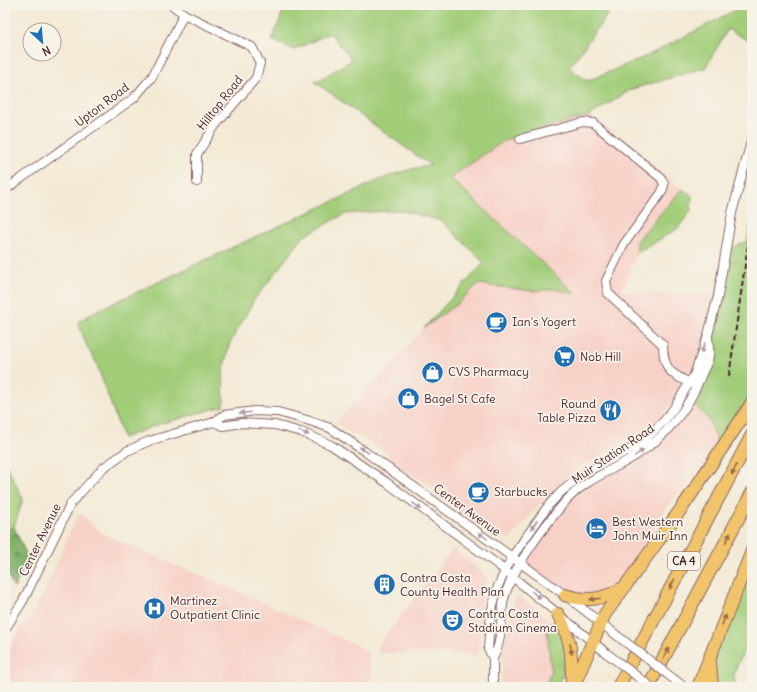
<svg xmlns="http://www.w3.org/2000/svg" width="757" height="692" font-family="Delius,sans-serif">
	<style>
		.built { fill: #f7d1c7 }
		.green { fill: #a2cd79; stroke: #767652 }
		.forest { fill: url(#forest-firs); stroke: #66684a }
		.lines { fill: none; stroke-linecap: round; stroke-linejoin: round }
		.minor-casing { stroke: #856666; stroke-width: 10 }
		.highway-casing { stroke: #856666; stroke-width: 14 }
		.minor { stroke: #fff; stroke-width: 8 }
		.highway { stroke: #f1c36a; stroke-width: 12 }
		.rail { stroke: #4a1f2b; stroke-width: 2; stroke-dasharray: 6 3; stroke-linecap: butt }
		.minor-bridge-casing { stroke: #856666; stroke-width: 10; stroke-linecap: butt }
		.minor-bridge { stroke: #fff; stroke-width: 8 }
		.oneway { fill: #ae9aa0 }
		.oneway2 { fill: #956947 }
		.labels { text-anchor: middle; stroke-width: 3.5; stroke-linejoin: round; paint-order: stroke }
		.shield { fill: #f7f3e8; stroke: #7e5f64; stroke-width: 1 }
		.shield-label { font-size: 11px; font-weight: bold; fill: #4a1f2b }
		.street-label { font-size: 12px; fill: #4a1f2b; stroke: #f7f3e8 }
		.poi-label { font-size: 12px; fill: #4a1f2b; stroke: #f7f3e8; text-anchor: start }
	</style>
	<defs>
		<pattern id="forest-firs" width="22" height="20" patternUnits="userSpaceOnUse"><rect width="22" height="20" fill="#81b069"/><path d="M5 1l3.5 6h-7zM16 11l3.5 6h-7z" fill="#6c8f57"/></pattern>
	</defs>
	<rect width="100%" height="100%" fill="#f7f3e8"/>
	<filter id="ink" filterUnits="userSpaceOnUse"><feTurbulence type="fractalNoise" baseFrequency=".025" numOctaves="2"/><feDisplacementMap in="SourceGraphic" scale="8" xChannelSelector="R" yChannelSelector="G"/><feConvolveMatrix kernelMatrix="1 2 1 2 8 2 1 2 1" color-interpolation-filters="sRGB"/></filter>
	<filter id="wash" filterUnits="userSpaceOnUse"><feTurbulence type="fractalNoise" baseFrequency=".012" numOctaves="4" result="noise"/><feDisplacementMap in="SourceGraphic" scale="16" xChannelSelector="R" yChannelSelector="G"/><feGaussianBlur stdDeviation="0.9" result="paint"/><feColorMatrix in="noise" values="0 0 0 0 0 0 0 0 0 0 0 0 0 0 0 0 0 1.4 0 .05"/><feComposite in="paint" operator="in"/></filter>
	<g filter="url(#wash)">
		<rect width="100%" height="100%" fill="#f3ead5"/>
		<g class="built">
			<path d="M 591,115 L 682,189 L 637,241 L 637,253 L 622,291 L 718,296 L 694,375 L 653,427 L 621,448 L 615,451 L 615,449 L 577,469 L 545,498 L 511,539 L 507,539 L 486,528 L 471,515 L 464,513 L 456,508 L 454,503 L 424,481 L 410,474 L 389,459 L 387,453 L 364,438 L 354,434 L 335,423 L 424,328 L 458,303 L 478,284 L 533,291 L 557,289 L 575,294 L 449,178 L 505,140 Z"/>
			<path d="M 691,401 L 709,420 L 718,445 L 698,473 L 672,500 L 653,528 L 654,546 L 622,589 L 576,599 L 521,564 L 566,502 L 654,443 Z"/>
			<path d="M 80,513 L 105,535 L 251,597 L 368,651 L 372,687 L 5,687 L 5,664 L 8,650 L 25,622 L 30,618 L 45,590 L 74,522 Z"/>
			<path d="M 453,549 L 488,577 L 481,596 L 479,654 L 378,653 L 378,645 Z"/>
			<path d="M 519,596 L 552,622 L 547,626 L 551,672 L 545,687 L 501,687 L 503,647 L 515,599 Z"/>
		</g>
		<g class="green">
			<path d="M 279,5 L 614,5 L 569,68 L 587,81 L 649,55 L 745,5 L 752,5 L 752,43 L 728,29 L 705,68 L 632,89 L 591,115 L 505,140 L 450,178 L 576,294 L 557,289 L 533,291 L 478,284 L 458,303 L 424,328 L 484,263 L 442,221 L 399,210 L 345,214 L 304,236 L 254,300 L 229,345 L 223,371 L 224,406 L 159,424 L 123,438 L 96,362 L 87,347 L 78,322 L 92,313 C 168,278 244,241 321,207 C 356,192 393,169 431,166 L 315,82 L 352,60 L 330,33 L 294,50 L 272,40 L 284,9 Z"/>
			<path d="M 682,189 L 692,196 L 691,211 L 677,229 L 637,253 L 637,241 Z"/>
			<path d="M 752,217 L 752,393 L 718,445 L 709,420 L 691,401 L 709,355 L 708,335 L 725,250 L 747,242 Z"/>
			<path d="M 5,462 L 23,499 L 14,527 L 5,532 Z"/>
			<path d="M 752,561 L 752,630 L 734,674 L 735,687 L 712,687 L 710,657 Z"/>
			<path d="M 552,622 C 570,641 567,663 559,687 L 545,687 L 551,672 L 547,626 Z"/>
		</g>
		<path class="forest" d="M 14,527 L 28,558 L 14,588 L 5,568 L 5,532 Z"/>
	</g>
	<g filter="url(#ink)">
		<g class="lines">
			<defs>
				<g id="minor">
					<path d="M 172,5 L 184,14 L 252,47 L 260,63 L 256,78 L 215,126 L 197,154 L 197,182"/>
					<path d="M 520,139 L 583,122 L 593,123 L 661,178 L 664,184 L 662,192 L 624,244 L 606,281 L 608,293 L 663,345 C 663,371 672,375 695,385"/>
					<path d="M 5,190 L 134,98 L 152,77 L 184,14"/>
					<path d="M 708,335 L 718,296 L 732,213 L 752,138"/>
					<path d="M 214,422 L 223,426 L 242,423 L 275,425 L 301,432 L 331,445 L 386,482 L 498,565 L 605,652"/>
					<path d="M 5,629 L 23,601 L 71,503 L 103,468 L 127,451 L 149,441 L 214,422 L 224,415 L 255,411 L 278,412 L 307,420 L 330,428 L 364,451 L 565,595 L 615,634"/>
					<path d="M 675,680 L 684,687"/>
					<path d="M 493,687 L 493,658 L 488,649 L 491,613 L 498,586 L 512,557 L 548,506 L 562,491 L 587,472 L 640,444 L 664,421 L 674,408 L 694,375 L 708,335 C 708,341 710,350 709,356 C 708,362 704,369 701,376 C 688,410 667,436 635,456 C 611,471 584,480 565,502 C 545,525 511,570 504,599 C 500,618 503,641 493,658"/>
				</g>
				<g id="highway">
					<path d="M 565,595 C 586,602 602,600 621,589"/>
					<path d="M 558,614 C 571,639 572,654 572,682"/>
					<path d="M 710,662 L 712,687"/>
					<path d="M 573,687 L 605,614 L 684,505 L 752,403"/>
					<path d="M 618,687 L 752,435"/>
					<path d="M 648,687 L 752,493"/>
					<path d="M 698,687 L 752,551"/>
				</g>
			</defs>
			<use href="#minor" class="minor-casing"/>
			<use href="#highway" class="highway-casing"/>
			<use href="#minor" class="minor"/>
			<use href="#highway" class="highway"/>
			<path class="rail" d="M 729,376 L 752,217"/>
			<defs>
				<g id="minor-bridge">
					<path d="M 615,634 L 675,680"/>
					<path d="M 605,652 L 651,687"/>
				</g>
			</defs>
			<use href="#minor-bridge" class="minor-bridge-casing"/>
			<use href="#minor-bridge" class="minor-bridge"/>
		</g>
		<defs><path id="oneway-solid" d="M-6-.8H1V-3.2L6.5 0L1 3.2V.8H-6Z"/></defs>
		<g class="oneway">
			<use href="#oneway-solid" transform="translate(703 348) rotate(110)"/>
			<use href="#oneway-solid" transform="translate(245 413) rotate(173)"/>
			<use href="#oneway-solid" transform="translate(304 433) rotate(21)"/>
			<use href="#oneway-solid" transform="translate(364 450) rotate(-147)"/>
			<use href="#oneway-solid" transform="translate(639 453) rotate(-34)"/>
			<use href="#oneway-solid" transform="translate(417 506) rotate(37)"/>
			<use href="#oneway-solid" transform="translate(534 525) rotate(125)"/>
			<use href="#oneway-solid" transform="translate(483 536) rotate(-144)"/>
			<use href="#oneway-solid" transform="translate(536 595) rotate(40)"/>
		</g>
		<g class="oneway2">
			<use href="#oneway-solid" transform="translate(734 470) rotate(118)"/>
			<use href="#oneway-solid" transform="translate(728 538) rotate(-62)"/>
			<use href="#oneway-solid" transform="translate(672 584) rotate(118)"/>
			<use href="#oneway-solid" transform="translate(595 599) rotate(173)"/>
			<use href="#oneway-solid" transform="translate(724 620) rotate(-68)"/>
			<use href="#oneway-solid" transform="translate(571 649) rotate(80)"/>
			<use href="#oneway-solid" transform="translate(666 653) rotate(-62)"/>
		</g>
	</g>
	<defs>
		<symbol id="cafe-disc" viewBox="-11 -11 22 22"><circle r="9.5" fill="#1f6fb2" stroke="#f7f3e8"/><path d="M-5.5-4.5H6V0H3Q3 3.5 0 3.5H-2.5Q-5.5 3.5-5.5 0ZM3-3.2v2h1.7v-2ZM-6 4.5H4V6H-6Z" fill="#fff"/></symbol>
		<symbol id="supermarket-disc" viewBox="-11 -11 22 22"><circle r="9.5" fill="#1f6fb2" stroke="#f7f3e8"/><path d="M-6-5.5h2.5l.6 2H6L4.5 2H-2.5L-4.4-4H-6ZM-1.5 3.2a1.3 1.3 0 1 0 .1 0ZM3 3.2a1.3 1.3 0 1 0 .1 0Z" fill="#fff"/></symbol>
		<symbol id="shop-disc" viewBox="-11 -11 22 22"><circle r="9.5" fill="#1f6fb2" stroke="#f7f3e8"/><path d="M-5-2.5h2.3a2.7 3.5 0 0 1 5.4 0H5L5.5 6h-11ZM-1.5-2.5h3a1.5 2.3 0 0 0-3 0Z" fill="#fff"/></symbol>
		<symbol id="restaurant-disc" viewBox="-11 -11 22 22"><circle r="9.5" fill="#1f6fb2" stroke="#f7f3e8"/><path d="M-5-6h1v4h1v-4h1v4h1v-4h1v5L-1.5 .5V6h-2V.5L-5-1ZM5-6V6H3V1.5H1.5Q1.5-4 5-6Z" fill="#fff"/></symbol>
		<symbol id="hotel-disc" viewBox="-11 -11 22 22"><circle r="9.5" fill="#1f6fb2" stroke="#f7f3e8"/><path d="M-6-4.5h1.5V1H6V5H4.5V3h-9V5H-6ZM-4 0a1.8 1.8 0 1 1 3.6 0ZM.5 0V-2.5h3Q6-2.5 6 0Z" fill="#fff"/></symbol>
		<symbol id="building-disc" viewBox="-11 -11 22 22"><circle r="9.5" fill="#1f6fb2" stroke="#f7f3e8"/><path d="M-4-6H4V6H1V3H-1V6H-4ZM-2.5-4.3h1.7v1.8h-1.7ZM.8-4.3h1.7v1.8H.8ZM-2.5-1h1.7V.8h-1.7ZM.8-1h1.7V.8H.8Z" fill="#fff"/></symbol>
		<symbol id="hospital-disc" viewBox="-11 -11 22 22"><circle r="9.5" fill="#1f6fb2" stroke="#f7f3e8"/><path d="M-5-5h3v3.5h4V-5h3V5h-3V1.5h-4V5h-3Z" fill="#fff"/></symbol>
		<symbol id="theatre-disc" viewBox="-11 -11 22 22"><circle r="9.5" fill="#1f6fb2" stroke="#f7f3e8"/><path d="M-5-5.5Q0-4 5-5.5V0Q5 5 0 6Q-5 5-5 0ZM-3.3-2.5H-1v1.5H-3.3ZM1-2.5H3.3v1.5H1ZM-2.8 1Q0 5.5 2.8 1Z" fill="#fff"/></symbol>
	</defs>
	<g fill-rule="evenodd">
		<use href="#cafe-disc" x="484" y="310" width="25" height="25"/>
		<use href="#supermarket-disc" x="552" y="344" width="25" height="25"/>
		<use href="#shop-disc" x="420" y="360" width="25" height="25"/>
		<use href="#shop-disc" x="396" y="386" width="25" height="25"/>
		<use href="#restaurant-disc" x="598" y="398" width="25" height="25"/>
		<use href="#cafe-disc" x="466" y="480" width="25" height="25"/>
		<use href="#hotel-disc" x="584" y="516" width="25" height="25"/>
		<use href="#building-disc" x="372" y="572" width="25" height="25"/>
		<use href="#hospital-disc" x="142" y="596" width="25" height="25"/>
		<use href="#theatre-disc" x="440" y="608" width="25" height="25"/>
	</g>
	<g class="labels">
		<rect class="shield" x="668" y="552" width="32" height="18" rx="3"/>
		<g class="shield-label">
			<text x="684" y="565">CA 4</text>
		</g>
		<g class="street-label">
			<text transform="translate(220 103) rotate(-52)" y="4">Hilltop Road</text>
			<text transform="translate(102 105) rotate(-37)" y="4">Upton Road</text>
			<text transform="translate(613 454) rotate(-34)" y="4">Muir Station Road</text>
			<text transform="translate(467 510) rotate(36)" y="4">Center Avenue</text>
			<text transform="translate(40 540) rotate(-64)" y="4">Center Avenue</text>
		</g>
		<g class="poi-label">
			<text x="512" y="326">Ian's Yogert</text>
			<text x="580" y="361">Nob Hill</text>
			<text x="448" y="376">CVS Pharmacy</text>
			<text x="424" y="403">Bagel St Cafe</text>
			<text x="596" y="408" text-anchor="end">Round<tspan x="596" dy="14">Table Pizza</tspan></text>
			<text x="494" y="496">Starbucks</text>
			<text x="612" y="526">Best Western<tspan x="612" dy="14">John Muir Inn</tspan></text>
			<text x="400" y="582">Contra Costa<tspan x="400" dy="14">County Health Plan</tspan></text>
			<text x="170" y="605">Martinez<tspan x="170" dy="14">Outpatient Clinic</tspan></text>
			<text x="468" y="618">Contra Costa<tspan x="468" dy="14">Stadium Cinema</tspan></text>
		</g>
	</g>
	<rect width="757" height="692" fill="none" stroke="#f7f3e8" stroke-width="20"/>
	<g transform="translate(42 42) rotate(154)"><circle r="19" fill="#f7f3e8" stroke="#b29e9c"/>
	<path d="M0-3L7 15L0 10L-7 15Z" fill="#1f6fb2"/>
	<text y="-6" font-size="11" font-weight="bold" text-anchor="middle" fill="#4a1f2b">N</text>
	</g>
</svg>
